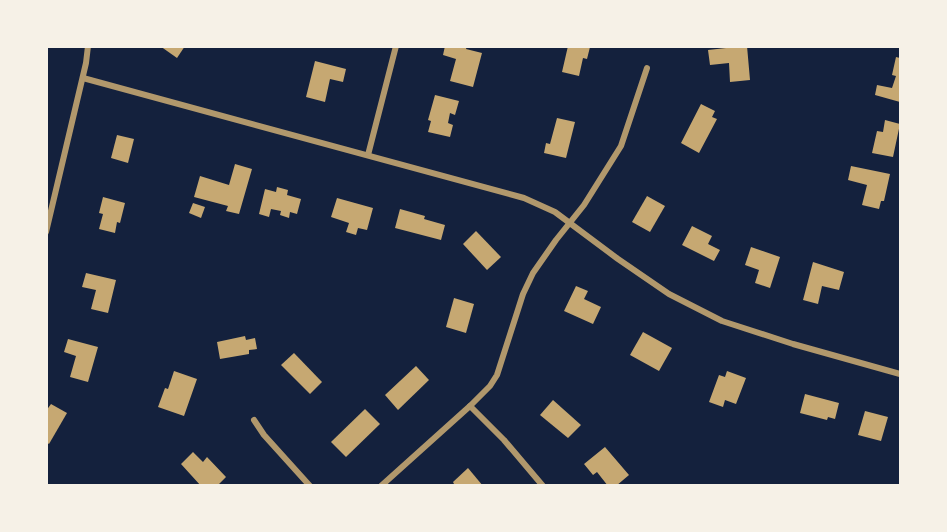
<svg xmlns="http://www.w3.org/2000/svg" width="947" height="532" font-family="Commissioner,sans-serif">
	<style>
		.building { fill: #c6a872 }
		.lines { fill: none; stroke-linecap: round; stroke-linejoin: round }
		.minor { stroke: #b1986c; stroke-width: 6 }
	</style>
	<rect width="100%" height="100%" fill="#14213d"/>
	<g class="building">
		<path d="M 160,46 L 185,46 L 177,58 Z"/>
		<path d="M 445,46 L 467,46 L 466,49 L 482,53 L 473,87 L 450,81 L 456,59 L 443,55 Z"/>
		<path d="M 568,46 L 590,47 L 587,59 L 583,58 L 579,76 L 562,72 Z"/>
		<path d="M 744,46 L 747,46 L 750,80 L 730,82 L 729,63 L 710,65 L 708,50 Z"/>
		<path d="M 896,57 L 900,58 L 900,102 L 875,95 L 877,85 L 892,88 L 896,76 L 892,75 Z"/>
		<path d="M 315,61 L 346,69 L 343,82 L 330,79 L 325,102 L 306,97 Z"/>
		<path d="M 435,95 L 459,101 L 455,115 L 450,113 L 448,123 L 453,125 L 450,137 L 428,132 L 431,121 L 428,120 Z"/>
		<path d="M 701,104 L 715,111 L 712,117 L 717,119 L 699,153 L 681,143 Z"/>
		<path d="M 557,118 L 575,122 L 566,158 L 544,153 L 546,143 L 550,144 Z"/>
		<path d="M 885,120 L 900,124 L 893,157 L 872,153 L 877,131 L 883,132 Z"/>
		<path d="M 117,135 L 134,139 L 128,163 L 111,158 Z"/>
		<path d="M 235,164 L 252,169 L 239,214 L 226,211 L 228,206 L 194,197 L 200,176 L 229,185 Z"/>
		<path d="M 851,166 L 890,174 L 884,201 L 881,201 L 879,209 L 862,205 L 867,185 L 848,180 Z"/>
		<path d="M 277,187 L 288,190 L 287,195 L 301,199 L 297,214 L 290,212 L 289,218 L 280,215 L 281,211 L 271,209 L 269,217 L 259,214 L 265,189 L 276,192 Z"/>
		<path d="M 647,196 L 665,206 L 650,232 L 632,222 Z"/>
		<path d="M 103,197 L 125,203 L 120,223 L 117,222 L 115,233 L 99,229 L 103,214 L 99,213 Z"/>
		<path d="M 337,198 L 373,208 L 367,230 L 358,228 L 356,235 L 346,232 L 349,223 L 331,217 Z"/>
		<path d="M 193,203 L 205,207 L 201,218 L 189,213 Z"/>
		<path d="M 400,209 L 425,216 L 424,219 L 445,225 L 441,240 L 395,228 Z"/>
		<path d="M 692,226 L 712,236 L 708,244 L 720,250 L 714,261 L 682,245 Z"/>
		<path d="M 476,231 L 501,257 L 487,270 L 463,244 Z"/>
		<path d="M 751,247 L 780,257 L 770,288 L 755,283 L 759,270 L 745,265 Z"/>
		<path d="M 813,262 L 844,272 L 839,290 L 822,286 L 818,304 L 803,300 Z"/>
		<path d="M 86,273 L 116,280 L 108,313 L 91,309 L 96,290 L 82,287 Z"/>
		<path d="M 576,286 L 588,291 L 584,299 L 601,307 L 593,324 L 564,311 Z"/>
		<path d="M 454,298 L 474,304 L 466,333 L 446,327 Z"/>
		<path d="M 643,332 L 672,348 L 659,371 L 630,355 Z"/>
		<path d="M 245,336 L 246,340 L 255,338 L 257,349 L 249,350 L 249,354 L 220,359 L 217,342 Z"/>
		<path d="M 68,339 L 98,347 L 88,382 L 70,377 L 76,356 L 64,352 Z"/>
		<path d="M 294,353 L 322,382 L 310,394 L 281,365 Z"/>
		<path d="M 416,366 L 429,380 L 398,410 L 385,395 Z"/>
		<path d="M 174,371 L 197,379 L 184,416 L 158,407 L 165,388 L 168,389 Z"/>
		<path d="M 727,371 L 746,378 L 736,404 L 725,400 L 723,407 L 709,402 L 719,375 L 725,377 Z"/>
		<path d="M 805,394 L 839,403 L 835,419 L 828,417 L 827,420 L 800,413 Z"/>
		<path d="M 553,400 L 581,425 L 568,438 L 540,415 Z"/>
		<path d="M 51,404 L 67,413 L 49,444 L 46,442 L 46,411 Z"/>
		<path d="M 365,409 L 380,424 L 346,457 L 331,442 Z"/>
		<path d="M 865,411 L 888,417 L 881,441 L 858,435 Z"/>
		<path d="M 605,447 L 629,475 L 616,486 L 608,486 L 597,472 L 593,475 L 584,464 Z"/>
		<path d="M 193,452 L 203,462 L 207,457 L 226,477 L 217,486 L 201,486 L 181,464 Z"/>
		<path d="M 468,468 L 483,486 L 455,486 L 453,482 Z"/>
	</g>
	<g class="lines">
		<g class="minor">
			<path d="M 83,78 L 524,198 L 555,212 L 618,259 L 669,294 L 722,321 L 793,344 L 900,374"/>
			<path d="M 368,155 L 396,46"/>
			<path d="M 46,232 L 86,63 L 88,46"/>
			<path d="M 470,406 L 504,440 L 543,486"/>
			<path d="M 254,420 L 264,435 L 310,486"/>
			<path d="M 381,486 L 470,406 L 490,386 L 497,375 L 523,294 L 533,273 L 556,240 L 584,205 L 621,146 L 647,68"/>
		</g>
	</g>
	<rect width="947" height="532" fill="none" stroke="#f6f1e7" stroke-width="96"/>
</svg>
